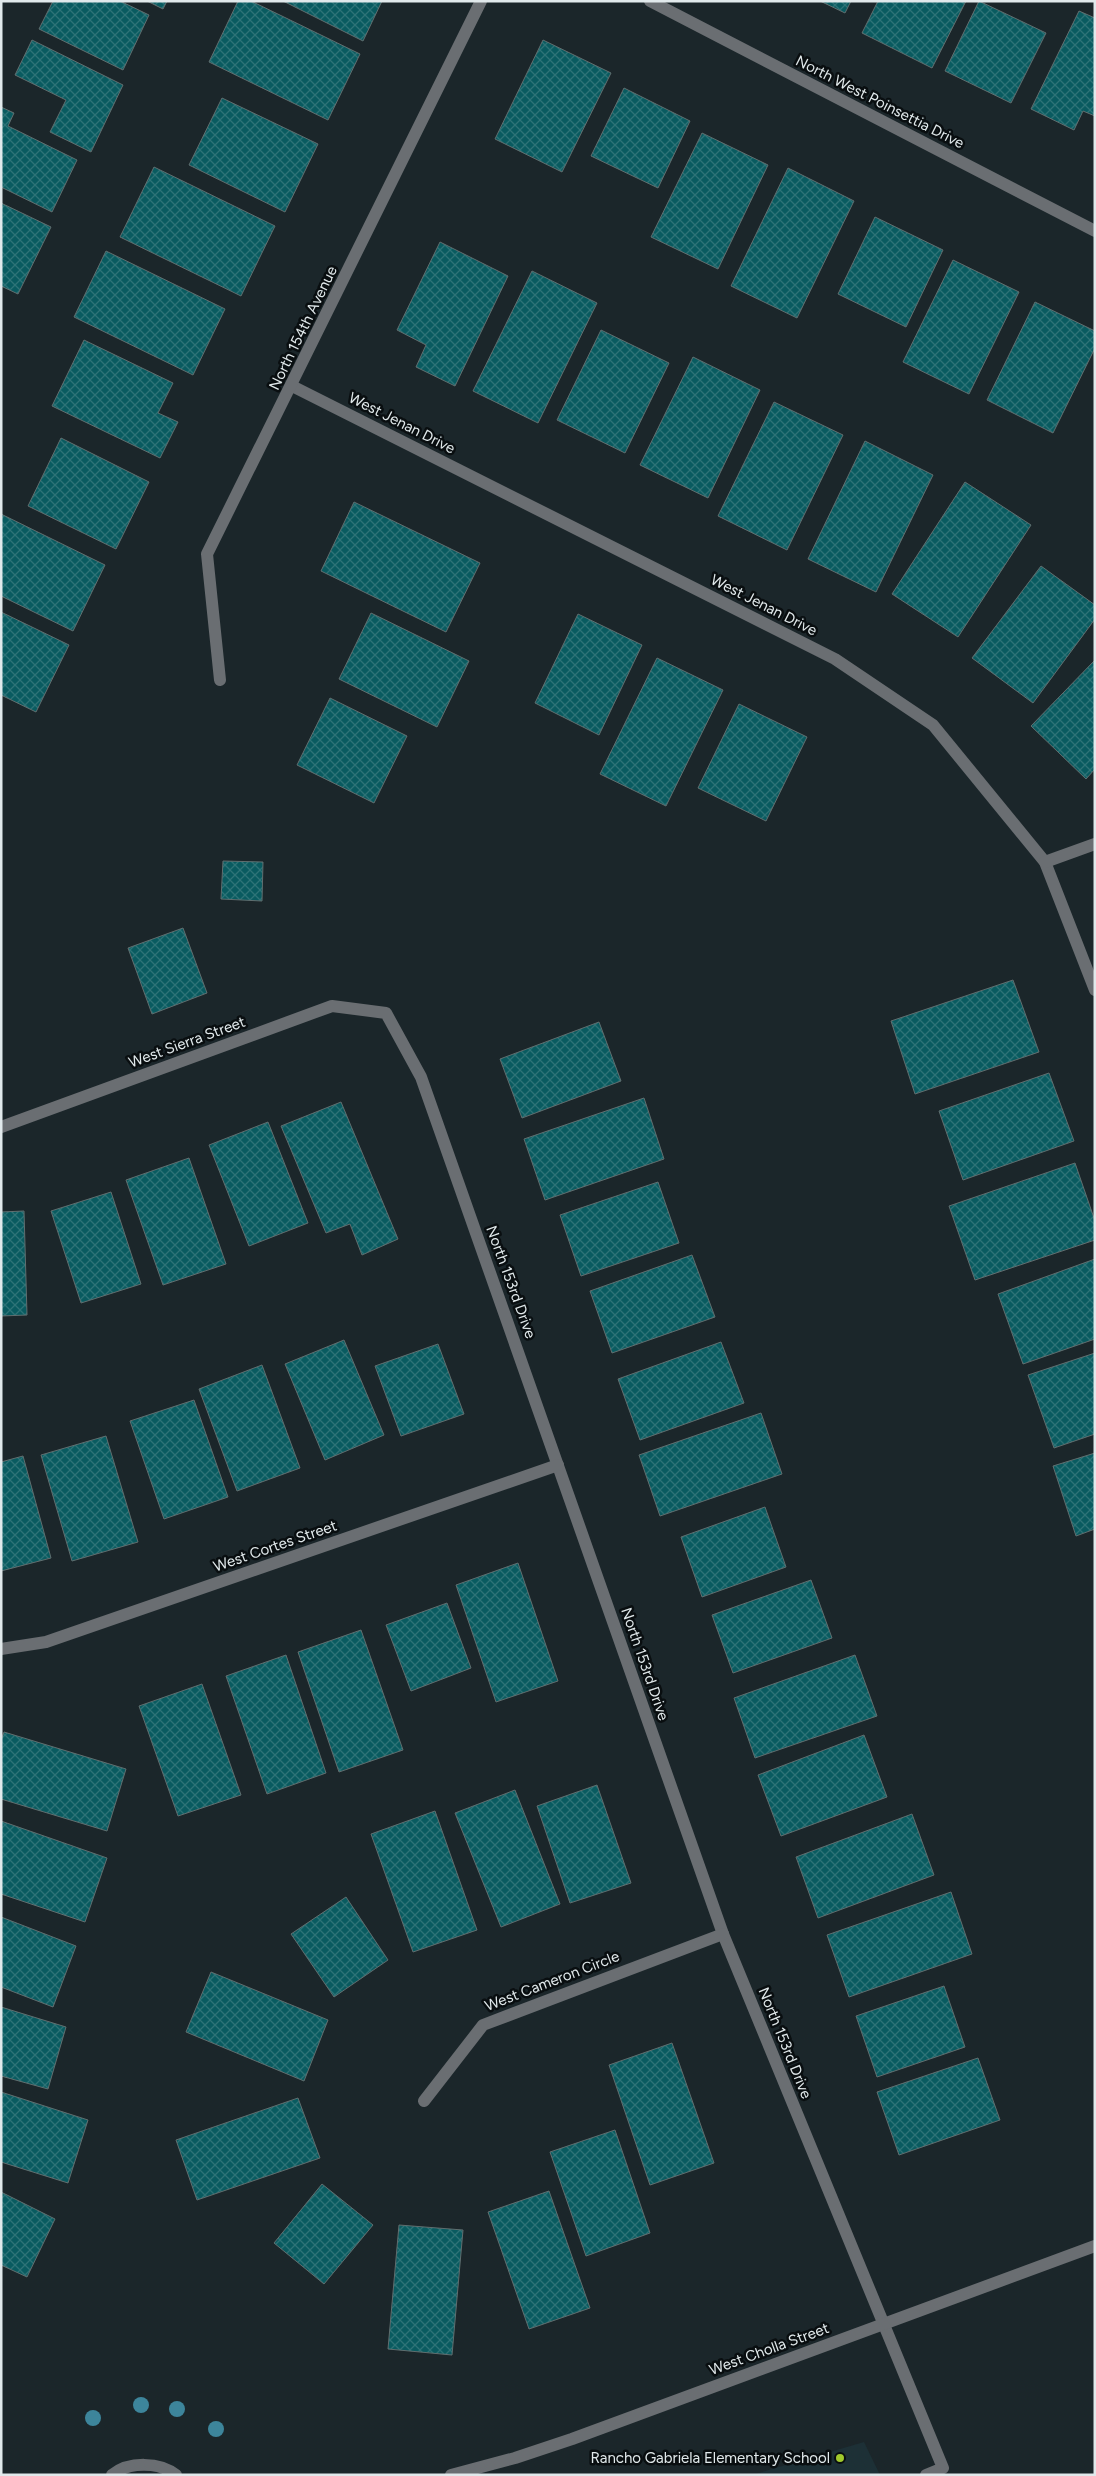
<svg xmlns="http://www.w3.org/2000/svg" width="1096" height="2476" font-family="Figtree,sans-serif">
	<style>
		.built { fill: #1d3036 }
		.building { fill: url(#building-cross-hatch); stroke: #606e6f }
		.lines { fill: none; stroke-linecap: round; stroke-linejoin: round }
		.minor { stroke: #6a6e72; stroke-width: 12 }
		.tree { fill: #3d859b }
		.poi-dot { fill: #a0c92c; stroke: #090e10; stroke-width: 2 }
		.labels { text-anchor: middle; stroke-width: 5; stroke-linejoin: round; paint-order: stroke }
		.street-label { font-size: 15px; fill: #e1e9eb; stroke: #090e10 }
		.poi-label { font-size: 15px; fill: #e1e9eb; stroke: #090e10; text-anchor: end }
	</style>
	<defs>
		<pattern id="building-cross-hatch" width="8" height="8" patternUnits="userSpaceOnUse" patternTransform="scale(1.25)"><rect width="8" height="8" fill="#095b60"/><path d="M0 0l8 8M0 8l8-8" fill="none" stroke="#2d7377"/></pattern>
	</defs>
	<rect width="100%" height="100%" fill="#1b262a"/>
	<path class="built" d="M 864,2442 L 880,2475 L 752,2475 Z"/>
	<g class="building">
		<path d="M 53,1 L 120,1 L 149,15 L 123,70 L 39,29 Z"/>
		<path d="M 147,1 L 167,1 L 163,9 Z"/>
		<path d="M 238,1 L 251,1 L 360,54 L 328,120 L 209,62 Z"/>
		<path d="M 283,1 L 382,1 L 363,41 Z"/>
		<path d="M 820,1 L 851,1 L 845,13 Z"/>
		<path d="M 878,1 L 966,1 L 932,68 L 862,33 Z"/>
		<path d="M 979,1 L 1046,33 L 1011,103 L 945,71 Z"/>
		<path d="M 1079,11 L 1095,18 L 1095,116 L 1083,111 L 1074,130 L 1031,109 Z"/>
		<path d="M 32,40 L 123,85 L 91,152 L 50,132 L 66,100 L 15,75 Z"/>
		<path d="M 543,40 L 611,73 L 562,172 L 495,139 Z"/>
		<path d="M 624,88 L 690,121 L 658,188 L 591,156 Z"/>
		<path d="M 222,98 L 318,144 L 285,212 L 189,165 Z"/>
		<path d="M 1,107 L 14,113 L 8,126 L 77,160 L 52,212 L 1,187 Z"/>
		<path d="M 702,133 L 768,165 L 718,269 L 651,237 Z"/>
		<path d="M 154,167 L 275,226 L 241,296 L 120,237 Z"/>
		<path d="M 788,168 L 854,201 L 797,318 L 731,286 Z"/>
		<path d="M 1,203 L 51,227 L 18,294 L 1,286 Z"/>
		<path d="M 875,217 L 943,250 L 906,327 L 838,294 Z"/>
		<path d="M 440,242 L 508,276 L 455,386 L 416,367 L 426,345 L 397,330 Z"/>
		<path d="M 106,251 L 225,309 L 193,375 L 74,317 Z"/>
		<path d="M 953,260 L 1019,292 L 969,394 L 903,362 Z"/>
		<path d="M 532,271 L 597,303 L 538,423 L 473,391 Z"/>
		<path d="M 1035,302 L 1095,331 L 1095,348 L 1053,433 L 987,400 Z"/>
		<path d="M 601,330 L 669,363 L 625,453 L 557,420 Z"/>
		<path d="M 84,340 L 173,383 L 158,413 L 178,422 L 160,458 L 52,406 Z"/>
		<path d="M 693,357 L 760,390 L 708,498 L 640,465 Z"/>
		<path d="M 774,402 L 843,435 L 787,550 L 718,516 Z"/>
		<path d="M 61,438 L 149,482 L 116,549 L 28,506 Z"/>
		<path d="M 865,441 L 933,475 L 876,592 L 808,559 Z"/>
		<path d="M 965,482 L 1031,525 L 958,637 L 892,594 Z"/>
		<path d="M 354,502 L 480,563 L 446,632 L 321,571 Z"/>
		<path d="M 1,514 L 105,565 L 73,631 L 1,596 Z"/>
		<path d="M 1041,566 L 1095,605 L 1095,619 L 1033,703 L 972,658 Z"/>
		<path d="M 1,612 L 69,645 L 36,712 L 1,695 Z"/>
		<path d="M 371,613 L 469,661 L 437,727 L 339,679 Z"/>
		<path d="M 578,614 L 642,645 L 599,735 L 535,703 Z"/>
		<path d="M 657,658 L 723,690 L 666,806 L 600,774 Z"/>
		<path d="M 1095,660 L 1095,769 L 1086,779 L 1031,726 Z"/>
		<path d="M 330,698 L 407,736 L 374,803 L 297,765 Z"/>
		<path d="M 739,704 L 807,737 L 766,821 L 698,788 Z"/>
		<path d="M 223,861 L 263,862 L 262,901 L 221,899 Z"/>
		<path d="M 183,928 L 207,993 L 152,1014 L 128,948 Z"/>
		<path d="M 1013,980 L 1039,1052 L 915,1094 L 891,1021 Z"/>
		<path d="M 599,1022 L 621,1081 L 522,1118 L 500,1059 Z"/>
		<path d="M 1049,1073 L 1074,1141 L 963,1180 L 939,1111 Z"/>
		<path d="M 644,1098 L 664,1159 L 545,1200 L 524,1139 Z"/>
		<path d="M 341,1102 L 398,1239 L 362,1255 L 350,1224 L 326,1233 L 281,1126 Z"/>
		<path d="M 268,1122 L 308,1223 L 249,1246 L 209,1145 Z"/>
		<path d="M 189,1158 L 226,1264 L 163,1285 L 126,1180 Z"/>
		<path d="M 1075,1163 L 1095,1221 L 1095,1240 L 975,1280 L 949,1206 Z"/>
		<path d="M 658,1182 L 679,1243 L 581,1276 L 560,1215 Z"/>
		<path d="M 111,1192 L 141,1284 L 81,1303 L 51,1211 Z"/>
		<path d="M 24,1211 L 27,1315 L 1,1316 L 1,1212 Z"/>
		<path d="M 692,1255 L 715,1317 L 612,1353 L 590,1291 Z"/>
		<path d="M 1095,1259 L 1095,1339 L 1023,1364 L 998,1294 Z"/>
		<path d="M 344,1340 L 384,1435 L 325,1460 L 285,1364 Z"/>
		<path d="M 721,1342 L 744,1403 L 640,1440 L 618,1379 Z"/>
		<path d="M 438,1344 L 464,1414 L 401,1436 L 375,1366 Z"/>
		<path d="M 1095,1353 L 1095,1434 L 1054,1448 L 1028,1375 Z"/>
		<path d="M 262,1365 L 300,1468 L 237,1491 L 199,1389 Z"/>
		<path d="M 194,1400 L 228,1497 L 164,1519 L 130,1421 Z"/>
		<path d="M 761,1413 L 782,1474 L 660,1516 L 639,1455 Z"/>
		<path d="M 106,1436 L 138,1542 L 72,1561 L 41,1455 Z"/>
		<path d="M 1095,1453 L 1095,1529 L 1076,1536 L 1053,1466 Z"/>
		<path d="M 23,1456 L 51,1558 L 1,1571 L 1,1462 Z"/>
		<path d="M 765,1507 L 786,1567 L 702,1597 L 681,1537 Z"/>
		<path d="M 518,1563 L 558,1681 L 496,1702 L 456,1585 Z"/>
		<path d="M 811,1580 L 832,1638 L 733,1673 L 712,1615 Z"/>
		<path d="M 447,1603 L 471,1668 L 411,1691 L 386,1625 Z"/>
		<path d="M 361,1630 L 403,1750 L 339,1772 L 298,1652 Z"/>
		<path d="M 286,1655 L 326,1773 L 267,1794 L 226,1676 Z"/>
		<path d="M 855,1655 L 877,1716 L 755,1758 L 734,1698 Z"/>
		<path d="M 202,1684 L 241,1795 L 178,1816 L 139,1706 Z"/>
		<path d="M 4,1732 L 126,1769 L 107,1831 L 1,1799 L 1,1740 Z"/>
		<path d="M 864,1735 L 887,1797 L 781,1836 L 758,1775 Z"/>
		<path d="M 597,1785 L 631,1883 L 570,1903 L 537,1806 Z"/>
		<path d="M 515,1790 L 560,1904 L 501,1927 L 455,1813 Z"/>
		<path d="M 435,1811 L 477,1930 L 413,1952 L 371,1834 Z"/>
		<path d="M 912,1814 L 934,1875 L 818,1918 L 796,1857 Z"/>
		<path d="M 1,1821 L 107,1858 L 85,1922 L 1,1894 Z"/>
		<path d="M 951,1892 L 972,1954 L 849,1997 L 827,1935 Z"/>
		<path d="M 346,1897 L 388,1960 L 334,1997 L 291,1934 Z"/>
		<path d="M 1,1917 L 76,1946 L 53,2007 L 1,1987 Z"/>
		<path d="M 211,1972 L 328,2020 L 304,2081 L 186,2032 Z"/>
		<path d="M 944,1986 L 965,2047 L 877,2077 L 856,2016 Z"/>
		<path d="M 1,2007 L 66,2027 L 48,2089 L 1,2076 Z"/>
		<path d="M 672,2043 L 714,2163 L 650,2185 L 609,2065 Z"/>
		<path d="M 978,2058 L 1000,2120 L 899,2155 L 877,2092 Z"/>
		<path d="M 1,2092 L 88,2120 L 68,2183 L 1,2162 Z"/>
		<path d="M 298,2098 L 320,2158 L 197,2200 L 176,2140 Z"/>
		<path d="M 615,2130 L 650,2233 L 586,2256 L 550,2152 Z"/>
		<path d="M 322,2184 L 373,2225 L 324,2284 L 274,2243 Z"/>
		<path d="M 549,2191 L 590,2308 L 529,2329 L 488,2212 Z"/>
		<path d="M 1,2192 L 55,2219 L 27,2277 L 1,2265 Z"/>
		<path d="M 399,2225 L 463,2230 L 452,2355 L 388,2349 Z"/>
	</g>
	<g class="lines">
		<g class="minor">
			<path d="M 650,1 L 1095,231"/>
			<path d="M 292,386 L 835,659 L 933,725 L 1045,862 L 1095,990"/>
			<path d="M 220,680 L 207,554 L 481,1"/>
			<path d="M 1045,862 L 1095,844"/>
			<path d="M 1,1127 L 332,1006 L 386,1013 L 421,1077 L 723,1934 L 943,2468 L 926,2475"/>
			<path d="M 1,1649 L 46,1642 L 558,1465"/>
			<path d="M 424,2101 L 483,2025 L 723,1934"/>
			<path d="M 112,2475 C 129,2461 160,2462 176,2475"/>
			<path d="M 451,2475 L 515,2458 L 572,2439 L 1095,2246"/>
		</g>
	</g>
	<g class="tree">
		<circle cx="141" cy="2405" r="8"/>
		<circle cx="177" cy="2409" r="8"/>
		<circle cx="93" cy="2418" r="8"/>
		<circle cx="216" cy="2429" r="8"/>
	</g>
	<circle class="poi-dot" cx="840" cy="2458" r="5"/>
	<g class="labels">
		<g class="street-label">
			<text transform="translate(880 102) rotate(27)" y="5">North West Poinsettia Drive</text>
			<text transform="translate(303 328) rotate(-64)" y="5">North 154th Avenue</text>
			<text transform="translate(402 423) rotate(27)" y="5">West Jenan Drive</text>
			<text transform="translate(764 605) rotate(27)" y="5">West Jenan Drive</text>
			<text transform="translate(187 1042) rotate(-20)" y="5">West Sierra Street</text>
			<text transform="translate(511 1282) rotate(70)" y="5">North 153rd Drive</text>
			<text transform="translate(275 1546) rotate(-19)" y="5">West Cortes Street</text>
			<text transform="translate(645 1664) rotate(71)" y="5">North 153rd Drive</text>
			<text transform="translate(552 1981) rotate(-21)" y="5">West Cameron Circle</text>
			<text transform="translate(785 2043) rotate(68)" y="5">North 153rd Drive</text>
			<text transform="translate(769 2349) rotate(-20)" y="5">West Cholla Street</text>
		</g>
		<g class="poi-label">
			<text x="830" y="2463">Rancho Gabriela Elementary School</text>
		</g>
	</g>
	<rect width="1096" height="2476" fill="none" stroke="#e1e9eb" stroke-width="5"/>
</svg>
